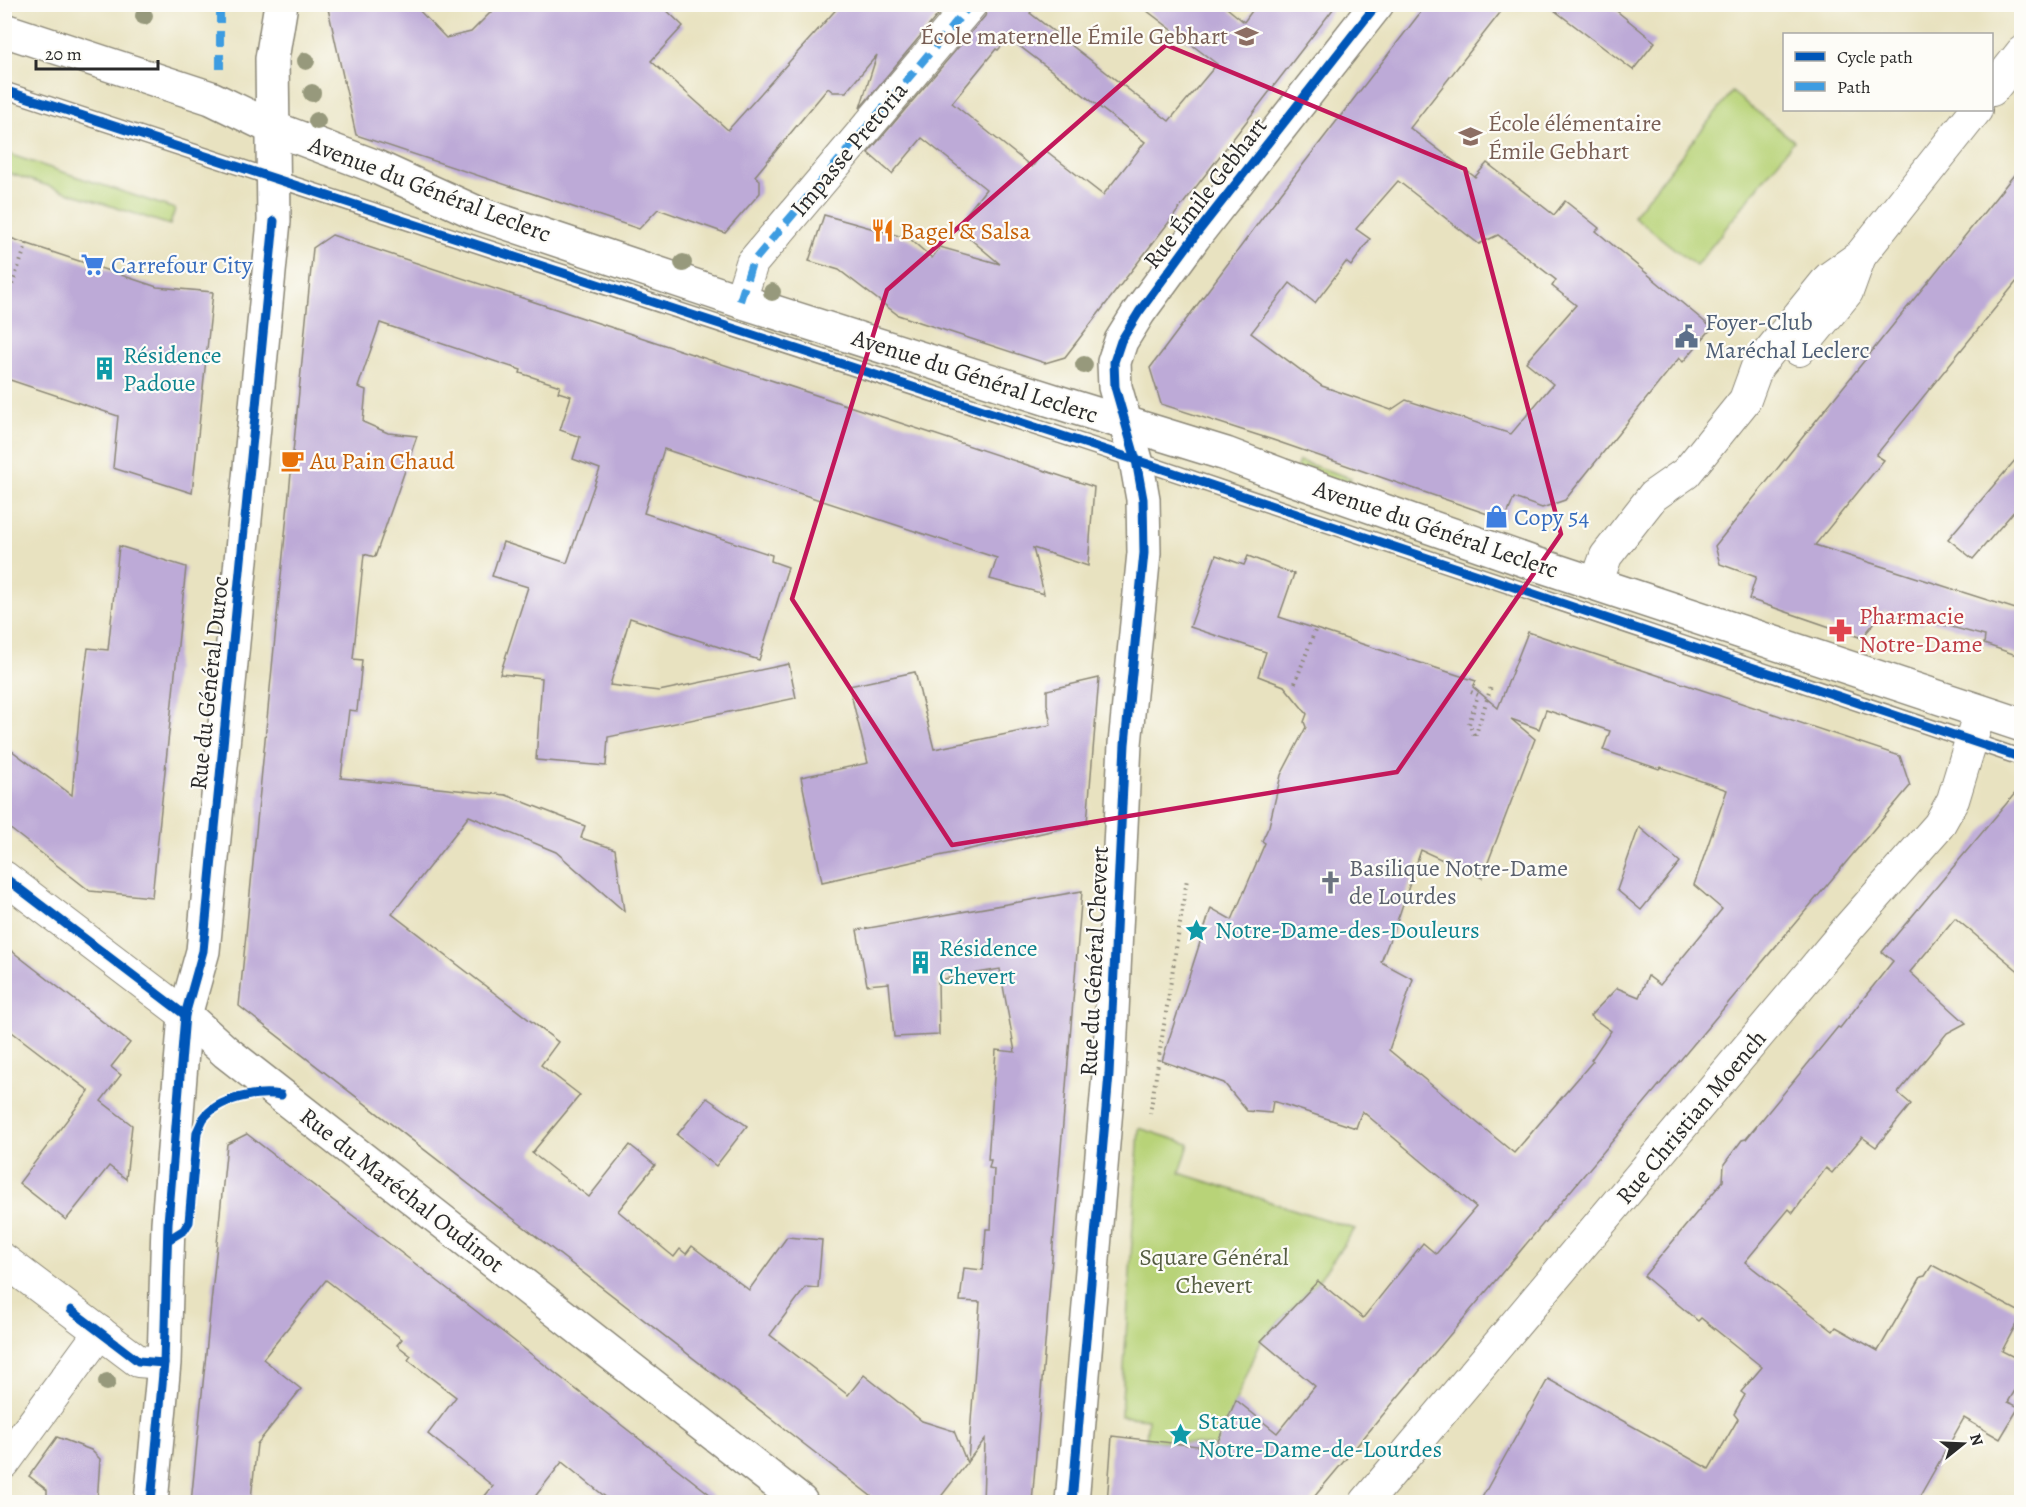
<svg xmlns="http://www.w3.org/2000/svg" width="2026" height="1507" font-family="Alegreya,serif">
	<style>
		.green { fill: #b8d378; stroke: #727f52; stroke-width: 1.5 }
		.building { fill: #bdaad7; fill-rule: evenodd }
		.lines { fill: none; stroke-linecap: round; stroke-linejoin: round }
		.service-casing { stroke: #8a8676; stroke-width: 18 }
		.minor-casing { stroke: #8a8676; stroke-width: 34 }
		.tertiary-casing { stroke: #8a8676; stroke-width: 36 }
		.path { stroke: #8a8676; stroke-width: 4; stroke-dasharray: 1.5 4.5; stroke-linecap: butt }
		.service { stroke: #fff; stroke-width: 15 }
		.minor { stroke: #fff; stroke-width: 32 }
		.tertiary { stroke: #fff; stroke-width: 33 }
		.quiet { stroke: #3d9ce1; stroke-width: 8; stroke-dasharray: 15 8; stroke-linecap: butt }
		.cycleway-casing { stroke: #fdfcf7; stroke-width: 13 }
		.cycleway { stroke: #0057b8; stroke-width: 9 }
		.tree { fill: #97997b }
		.marked { fill: none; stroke: #c2185b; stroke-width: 4.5; stroke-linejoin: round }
		.labels { text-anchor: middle; stroke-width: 4.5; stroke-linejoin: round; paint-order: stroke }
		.education-label { font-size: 24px; fill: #785e54; stroke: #fdfcf7; text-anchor: end }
		.street-label { font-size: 24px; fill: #2b2b2b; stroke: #fdfcf7 }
		.food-label { font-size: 24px; fill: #c56008; stroke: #fdfcf7; text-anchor: start }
		.shop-label { font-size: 24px; fill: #366cbe; stroke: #fdfcf7; text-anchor: start }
		.service-label { font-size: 24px; fill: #4e5e75; stroke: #fdfcf7; text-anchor: start }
		.culture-label { font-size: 24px; fill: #0d838f; stroke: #fdfcf7; text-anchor: start }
		.health-label { font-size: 24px; fill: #be3a42; stroke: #fdfcf7; text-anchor: start }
		.worship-label { font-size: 24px; fill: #5b616d; stroke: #fdfcf7; text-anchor: start }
		.park-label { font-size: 24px; fill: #555d42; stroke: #fdfcf7 }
	</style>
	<rect width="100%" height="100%" fill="#fdfcf7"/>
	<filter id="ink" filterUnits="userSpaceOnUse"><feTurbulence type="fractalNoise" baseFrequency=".0167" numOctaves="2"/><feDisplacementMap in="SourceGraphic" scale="12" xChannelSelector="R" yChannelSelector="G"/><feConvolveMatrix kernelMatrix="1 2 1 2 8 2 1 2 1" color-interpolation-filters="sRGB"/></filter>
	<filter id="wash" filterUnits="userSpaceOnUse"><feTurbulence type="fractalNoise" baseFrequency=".008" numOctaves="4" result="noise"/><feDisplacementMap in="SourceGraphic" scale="24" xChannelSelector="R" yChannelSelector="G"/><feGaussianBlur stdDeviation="1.35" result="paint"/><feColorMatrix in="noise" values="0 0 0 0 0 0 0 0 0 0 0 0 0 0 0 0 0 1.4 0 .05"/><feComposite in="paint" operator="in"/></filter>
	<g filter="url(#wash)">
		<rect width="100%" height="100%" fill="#e8e2c0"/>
		<g class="green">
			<path d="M 1732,92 L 1794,141 L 1696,266 L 1633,216 Z"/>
			<path d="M 5,153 L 175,209 L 170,225 L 5,172 Z"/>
			<path d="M 1299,461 L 1351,478 L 1347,490 L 1296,470 Z"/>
			<path d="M 1139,1128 L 1189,1144 L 1180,1173 L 1355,1229 L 1318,1281 L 1261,1341 L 1217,1446 L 1146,1440 L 1148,1419 L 1121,1416 Z"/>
		</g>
		<g id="blocks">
			<g class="building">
				<path d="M 327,4 L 413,4 L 446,38 L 471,32 L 499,4 L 660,4 L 683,26 L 651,61 L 728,130 L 841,4 L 947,4 L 860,108 L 877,55 L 846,92 L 833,92 L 828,88 L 755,176 L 760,180 L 760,193 L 725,233 L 658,209 L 639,229 L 356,135 Z"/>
				<path d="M 989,4 L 1037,4 L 1030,13 L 1169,121 L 1217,64 L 1138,4 L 1222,4 L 1244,22 L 1257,4 L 1337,4 L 1065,357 L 1045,363 L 898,315 L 839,270 L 809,261 L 824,215 L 910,239 L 932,258 L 940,247 L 1000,264 L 956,227 L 986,189 L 922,138 L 892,174 L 868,153 L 985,16 ZM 1009,38 L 1145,142 L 1103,195 L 1045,150 L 1032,167 L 952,103 L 996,49 L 998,50 Z"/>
				<path d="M 1427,4 L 1507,4 L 1410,128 L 1475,177 L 1487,163 L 1554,215 L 1565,201 L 1599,228 L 1596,231 L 1712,328 L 1683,362 L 1679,358 L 1565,500 L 1542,508 L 1514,498 L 1505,520 L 1273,440 L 1161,404 L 1150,368 L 1271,206 ZM 1398,181 L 1479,244 L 1498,235 L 1556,280 L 1552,286 L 1576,305 L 1526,362 L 1553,384 L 1511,434 L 1406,400 L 1391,410 L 1322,386 L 1251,333 L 1290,283 L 1315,303 L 1346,262 L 1351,266 L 1370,239 L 1356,229 Z"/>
				<path d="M 1546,4 L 1608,4 L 1655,42 L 1633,70 Z"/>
				<path d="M 2022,165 L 2022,275 L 1876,455 L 1884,460 L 1815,545 L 2022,611 L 2022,657 L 1984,644 L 1985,636 L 1926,620 L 1922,625 L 1884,611 L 1862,638 L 1749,599 L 1756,577 L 1720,564 L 1715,546 Z"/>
				<path d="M 332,235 L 1094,487 L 1088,566 L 1033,548 L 1044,594 L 990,579 L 997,558 L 664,449 L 644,513 L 772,555 L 771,561 L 788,567 L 759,660 L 630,618 L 610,685 L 659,691 L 789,664 L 796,698 L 608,737 L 606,766 L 536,760 L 542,678 L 500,674 L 528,587 L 492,576 L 503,542 L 567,563 L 600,469 L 573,459 L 580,437 L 560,430 L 571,396 L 558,392 L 560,386 L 520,373 L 521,370 L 380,323 L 358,387 L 366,390 L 363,422 L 388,433 L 417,436 L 375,557 L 364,554 L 353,659 L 362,660 L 357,711 L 349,710 L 341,778 L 506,795 L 585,826 L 581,838 L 615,849 L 624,911 L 556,852 L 469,816 L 392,914 L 558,1042 L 541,1065 L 580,1095 L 532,1153 L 589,1197 L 630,1145 L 655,1165 L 618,1211 L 674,1257 L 680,1249 L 686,1254 L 692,1246 L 749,1290 L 787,1237 L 822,1240 L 818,1288 L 806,1287 L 770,1335 L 848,1395 L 864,1375 L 922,1421 L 954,1431 L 967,1463 L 936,1503 L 880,1503 L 239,1006 L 313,248 Z"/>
				<path d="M 4,236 L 157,287 L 213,292 L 192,493 L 113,468 L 118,416 L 4,378 Z"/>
				<path d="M 2022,452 L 2022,502 L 1973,559 L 1948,539 Z"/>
				<path d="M 119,546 L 186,567 L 152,897 L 90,891 L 4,824 L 4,745 L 72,795 L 80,706 L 88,648 L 108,650 Z"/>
				<path d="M 1216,555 L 1244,565 L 1248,556 L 1294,574 L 1279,617 L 1476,681 L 1473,687 L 1498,708 L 1528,632 L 1900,756 L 1910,786 L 1309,1503 L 1107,1503 L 1112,1436 L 1215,1448 L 1236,1400 L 1277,1433 L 1315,1386 L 1261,1341 L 1318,1281 L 1363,1318 L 1423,1243 L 1436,1254 L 1476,1207 L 1362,1111 L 1356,1128 L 1273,1101 L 1271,1113 L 1247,1111 L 1224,1083 L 1162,1061 L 1211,908 L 1232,920 L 1265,843 L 1262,841 L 1269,826 L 1281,775 L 1306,727 L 1304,722 L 1307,714 L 1284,686 L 1258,676 L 1266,652 L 1190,627 ZM 1546,710 L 1610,731 L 1603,750 L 1659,769 L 1661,767 L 1727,790 L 1694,885 L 1722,909 L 1660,985 L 1648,976 L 1639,997 L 1617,988 L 1590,1016 L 1611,1031 L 1591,1060 L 1593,1061 L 1514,1153 L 1389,1050 L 1413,979 L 1381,962 L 1400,913 L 1421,850 L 1482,878 L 1535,739 L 1511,719 L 1539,729 Z"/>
				<path d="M 915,672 L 934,749 L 1051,725 L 1047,704 L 1047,690 L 1099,678 L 1087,823 L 822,882 L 801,777 L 868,763 L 849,686 Z"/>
				<path d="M 2022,785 L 2022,974 L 1955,918 L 1910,972 L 1966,1023 L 1947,1033 L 1898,1093 L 1911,1104 L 1876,1147 L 1862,1137 L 1832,1173 L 1826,1168 L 1793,1213 L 1789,1209 L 1745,1262 L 1833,1331 L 1836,1327 L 1878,1351 L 1921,1277 L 1925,1276 L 1932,1265 L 2022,1313 L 2002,1351 L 2022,1361 L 2022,1379 L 2008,1402 L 2019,1407 L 2000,1439 L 1964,1418 L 1916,1503 L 1479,1503 L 1548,1379 L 1709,1469 L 1738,1419 L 1734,1414 L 1745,1395 L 1741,1392 L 1762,1367 L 1701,1318 L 1698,1321 L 1644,1276 L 1723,1181 L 1724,1164 L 1742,1140 L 1746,1139 L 1838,1027 L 1840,1028 L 1893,961 L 1882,952 Z"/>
				<path d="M 1639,827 L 1680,862 L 1641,910 L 1617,890 Z"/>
				<path d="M 1082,891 L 1032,1503 L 983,1503 L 985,1439 L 968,1461 L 980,1302 L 960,1301 L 964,1268 L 983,1270 L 986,1229 L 991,1229 L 994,1169 L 989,1168 L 991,1160 L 988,1160 L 996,1050 L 1015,1052 L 1000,969 L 938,980 L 939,1035 L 894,1037 L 889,983 L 867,985 L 857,930 Z"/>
				<path d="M 4,945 L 130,1043 L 111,1067 L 121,1075 L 101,1101 L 132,1125 L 126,1179 L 109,1166 L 66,1220 L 19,1183 L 89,1091 L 4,1026 Z"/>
				<path d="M 707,1098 L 747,1126 L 716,1166 L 677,1135 Z"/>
				<path d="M 247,1134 L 430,1275 L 721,1503 L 613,1503 L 562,1462 L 530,1503 L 479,1503 L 493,1486 L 428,1434 L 456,1397 L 408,1360 L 411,1356 L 397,1345 L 402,1339 L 326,1280 L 263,1359 L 301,1389 L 257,1444 L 251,1499 L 241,1498 L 241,1503 L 191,1503 L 227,1144 Z"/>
				<path d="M 57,1437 L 91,1450 L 100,1459 L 97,1503 L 47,1503 L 47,1490 L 29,1476 Z"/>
			</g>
		</g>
	</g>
	<g filter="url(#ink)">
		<use href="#blocks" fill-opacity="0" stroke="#8a8676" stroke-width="1.5"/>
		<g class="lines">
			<defs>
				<path id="service" d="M 4,90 L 1136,460 L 2022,758"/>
				<g id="minor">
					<path d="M 1992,90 L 2022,52"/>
					<path d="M 740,301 L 752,263 L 971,4"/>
					<path d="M 1799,350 L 1847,292 L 1860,256"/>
					<path d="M 1596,584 L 1606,556 L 1653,496 L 1686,473 L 1699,457 L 1745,400 L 1757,367 L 1829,278 L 1860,256 L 1976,110"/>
					<path d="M 4,877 L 185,1015"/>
					<path d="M 4,1260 L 138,1361 L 164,1363"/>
					<path d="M 4,1463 L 100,1332"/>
					<path d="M 1366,1502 L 1849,927 L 1939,825 L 1953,800 L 1980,711"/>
				</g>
				<g id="tertiary">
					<path d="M 4,30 L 211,98 L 273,128 L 374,166 L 477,213 L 740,301 L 1070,406 L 1226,454 L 1281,475 L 1533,563 L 2022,725"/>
					<path d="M 185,1015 L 226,1052 L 801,1502"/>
					<path d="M 151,1502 L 164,1363 L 168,1223 L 185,1015 L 203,951 L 274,221 L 272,59 L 281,4"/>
					<path d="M 1072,1502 L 1109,1074 L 1125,744 L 1144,553 L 1143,499 L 1136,460 L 1115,387 L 1114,362 L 1121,341 L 1139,312 L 1194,237 L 1377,4"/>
				</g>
			</defs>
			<use href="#service" class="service-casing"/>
			<use href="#minor" class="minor-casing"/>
			<use href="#tertiary" class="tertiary-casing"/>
			<g class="path">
				<path d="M 4,307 L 27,243"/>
				<path d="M 1295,683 L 1316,628"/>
				<path d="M 1471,692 L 1478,695 L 1469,724 L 1475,737 L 1491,687"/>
				<path d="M 1150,1114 L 1187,879"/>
			</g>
			<use href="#service" class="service"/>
			<use href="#minor" class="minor"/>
			<use href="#tertiary" class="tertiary"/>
			<g class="quiet">
				<path d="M 220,69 L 220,4"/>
				<path d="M 740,301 L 752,263 L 971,4"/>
			</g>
			<defs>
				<g id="cycleway">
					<path d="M 4,90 L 1136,460 L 2022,758"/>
					<path d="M 4,877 L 185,1015"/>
					<path d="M 168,1240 L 184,1230 L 189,1222 L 197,1132 C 199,1128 201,1123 203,1119 C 218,1098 257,1091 281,1095"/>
					<path d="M 71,1310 L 138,1361 L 164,1363"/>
					<path d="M 151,1502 L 164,1363 L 168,1223 L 185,1015 L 203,951 L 274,221"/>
					<path d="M 1072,1502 L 1109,1074 L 1125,744 L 1144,553 L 1143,499 L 1136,460 L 1115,387 L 1114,362 L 1121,341 L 1139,312 L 1194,237 L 1377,4"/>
				</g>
			</defs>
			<use href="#cycleway" class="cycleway-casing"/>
			<use href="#cycleway" class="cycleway"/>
		</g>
		<g class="tree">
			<circle cx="144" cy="16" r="9"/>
			<circle cx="306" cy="61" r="9"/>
			<circle cx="312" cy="93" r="9"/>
			<circle cx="317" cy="121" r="9"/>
			<circle cx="683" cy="263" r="9"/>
			<circle cx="772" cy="292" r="9"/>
			<circle cx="1084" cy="365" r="9"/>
			<circle cx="107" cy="1382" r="9"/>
		</g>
	</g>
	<path class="marked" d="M 1166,45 L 1465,169 L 1561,534 L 1397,772 L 952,845 L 792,599 L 887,290 Z"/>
	<defs>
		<symbol id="school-bare" viewBox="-9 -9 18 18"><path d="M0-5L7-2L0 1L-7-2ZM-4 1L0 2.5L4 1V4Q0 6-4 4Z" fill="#8d6e63" stroke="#fdfcf7" stroke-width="2.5" paint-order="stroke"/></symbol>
		<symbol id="restaurant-bare" viewBox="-9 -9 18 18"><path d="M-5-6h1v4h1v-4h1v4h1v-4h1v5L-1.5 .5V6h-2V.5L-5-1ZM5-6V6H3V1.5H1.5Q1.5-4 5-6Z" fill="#e8710a" stroke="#fdfcf7" stroke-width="2.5" paint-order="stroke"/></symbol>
		<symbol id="supermarket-bare" viewBox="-9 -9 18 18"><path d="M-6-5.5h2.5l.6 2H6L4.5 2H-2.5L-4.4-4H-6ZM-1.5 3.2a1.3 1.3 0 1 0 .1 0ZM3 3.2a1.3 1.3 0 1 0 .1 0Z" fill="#3f7fe0" stroke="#fdfcf7" stroke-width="2.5" paint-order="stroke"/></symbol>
		<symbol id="civic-bare" viewBox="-9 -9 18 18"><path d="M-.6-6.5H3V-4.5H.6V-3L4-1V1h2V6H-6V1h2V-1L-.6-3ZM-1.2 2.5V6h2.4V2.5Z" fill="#5c6f8a" stroke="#fdfcf7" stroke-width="2.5" paint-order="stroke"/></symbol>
		<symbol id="building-bare" viewBox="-9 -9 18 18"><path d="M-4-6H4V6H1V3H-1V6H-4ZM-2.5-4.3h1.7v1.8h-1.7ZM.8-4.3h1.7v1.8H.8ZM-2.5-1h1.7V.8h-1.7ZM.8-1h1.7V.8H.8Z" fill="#0f9aa8" stroke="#fdfcf7" stroke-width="2.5" paint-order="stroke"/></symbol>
		<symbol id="cafe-bare" viewBox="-9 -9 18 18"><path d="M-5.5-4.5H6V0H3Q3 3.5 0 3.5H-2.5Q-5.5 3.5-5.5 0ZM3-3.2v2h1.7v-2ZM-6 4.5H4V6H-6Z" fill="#e8710a" stroke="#fdfcf7" stroke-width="2.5" paint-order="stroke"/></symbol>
		<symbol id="shop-bare" viewBox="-9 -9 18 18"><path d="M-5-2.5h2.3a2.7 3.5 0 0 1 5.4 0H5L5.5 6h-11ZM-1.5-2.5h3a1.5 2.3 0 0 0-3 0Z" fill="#3f7fe0" stroke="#fdfcf7" stroke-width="2.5" paint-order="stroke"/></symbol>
		<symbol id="pharmacy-bare" viewBox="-9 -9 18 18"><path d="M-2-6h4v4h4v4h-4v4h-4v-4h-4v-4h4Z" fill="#e0444e" stroke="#fdfcf7" stroke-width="2.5" paint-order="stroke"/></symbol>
		<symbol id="church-bare" viewBox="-9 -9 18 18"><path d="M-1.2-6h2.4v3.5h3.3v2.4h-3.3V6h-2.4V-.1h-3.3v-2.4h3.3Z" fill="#6b7280" stroke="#fdfcf7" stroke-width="2.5" paint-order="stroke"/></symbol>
		<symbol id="sight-bare" viewBox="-9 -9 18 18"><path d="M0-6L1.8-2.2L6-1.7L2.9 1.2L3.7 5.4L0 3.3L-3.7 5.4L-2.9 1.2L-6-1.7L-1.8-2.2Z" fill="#0f9aa8" stroke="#fdfcf7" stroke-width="2.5" paint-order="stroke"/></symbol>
	</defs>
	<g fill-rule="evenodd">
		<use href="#school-bare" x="1230" y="20" width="33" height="33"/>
		<use href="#school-bare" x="1454" y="120" width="33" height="33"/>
		<use href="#restaurant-bare" x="866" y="214" width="33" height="33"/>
		<use href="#supermarket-bare" x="76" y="248" width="33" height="33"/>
		<use href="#civic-bare" x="1670" y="320" width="33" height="33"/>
		<use href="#building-bare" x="88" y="352" width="33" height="33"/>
		<use href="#cafe-bare" x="276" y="444" width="33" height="33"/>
		<use href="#shop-bare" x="1480" y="500" width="33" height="33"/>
		<use href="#pharmacy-bare" x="1824" y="614" width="33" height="33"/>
		<use href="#church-bare" x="1314" y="866" width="33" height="33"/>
		<use href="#sight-bare" x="1180" y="914" width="33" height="33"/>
		<use href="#building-bare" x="904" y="946" width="33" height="33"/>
		<use href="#sight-bare" x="1164" y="1418" width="33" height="33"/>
	</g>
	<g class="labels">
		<g class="education-label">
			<text x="1228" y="44">École maternelle Émile Gebhart</text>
			<text x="1488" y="131" text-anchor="start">École élémentaire<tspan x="1488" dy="28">Émile Gebhart</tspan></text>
		</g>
		<g class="street-label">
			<text transform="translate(849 149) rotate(-50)" y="8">Impasse Pretoria</text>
			<text transform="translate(430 189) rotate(21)" y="8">Avenue du Général Leclerc</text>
			<text transform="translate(1205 193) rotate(-52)" y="8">Rue Émile Gebhart</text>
			<text transform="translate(975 376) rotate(18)" y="8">Avenue du Général Leclerc</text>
			<text transform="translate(1436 529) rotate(19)" y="8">Avenue du Général Leclerc</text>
			<text transform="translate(209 683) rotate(-84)" y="8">Rue du Général Duroc</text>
			<text transform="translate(1094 961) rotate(-87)" y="8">Rue du Général Chevert</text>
			<text transform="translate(1691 1117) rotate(-50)" y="8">Rue Christian Moench</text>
			<text transform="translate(402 1190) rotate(38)" y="8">Rue du Maréchal Oudinot</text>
		</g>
		<g class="food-label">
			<text x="900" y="239">Bagel &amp; Salsa</text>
			<text x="310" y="469">Au Pain Chaud</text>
		</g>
		<g class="shop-label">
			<text x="111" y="273">Carrefour City</text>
			<text x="1514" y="525">Copy 54</text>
		</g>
		<g class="service-label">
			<text x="1705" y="330">Foyer-Club<tspan x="1705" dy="28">Maréchal Leclerc</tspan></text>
		</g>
		<g class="culture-label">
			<text x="123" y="363">Résidence<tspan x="123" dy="28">Padoue</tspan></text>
			<text x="1215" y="938">Notre-Dame-des-Douleurs</text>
			<text x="939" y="956">Résidence<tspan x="939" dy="28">Chevert</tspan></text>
			<text x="1198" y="1429">Statue<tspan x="1198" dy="28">Notre-Dame-de-Lourdes</tspan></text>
		</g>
		<g class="health-label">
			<text x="1859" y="624">Pharmacie<tspan x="1859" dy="28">Notre-Dame</tspan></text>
		</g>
		<g class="worship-label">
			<text x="1349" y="876">Basilique Notre-Dame<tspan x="1349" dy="28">de Lourdes</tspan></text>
		</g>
		<g class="park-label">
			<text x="1214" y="1265">Square Général<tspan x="1214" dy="28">Chevert</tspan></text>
		</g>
	</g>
	<rect width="2026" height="1507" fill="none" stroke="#fdfcf7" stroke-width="24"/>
	<rect x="1783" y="33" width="210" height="78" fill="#fdfcf7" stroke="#a9a8a5" stroke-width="1.5"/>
	<rect x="1795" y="52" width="30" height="9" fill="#0057b8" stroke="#a9a8a5" stroke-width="1.5"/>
	<text x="1837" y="63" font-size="18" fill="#2b2b2b">Cycle path</text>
	<rect x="1795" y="82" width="30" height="9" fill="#3d9ce1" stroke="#a9a8a5" stroke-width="1.5"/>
	<text x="1837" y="93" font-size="18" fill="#2b2b2b">Path</text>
	<g transform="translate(1963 1444) rotate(72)" stroke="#fdfcf7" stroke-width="4.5" paint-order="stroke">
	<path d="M0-4.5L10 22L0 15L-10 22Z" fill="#2b2b2b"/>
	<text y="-9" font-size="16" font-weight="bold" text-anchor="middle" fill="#2b2b2b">N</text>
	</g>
	<path d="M36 60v9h122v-9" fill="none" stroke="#2b2b2b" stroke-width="3"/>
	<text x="45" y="60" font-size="18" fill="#2b2b2b" stroke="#fdfcf7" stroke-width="4.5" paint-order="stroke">20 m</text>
</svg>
